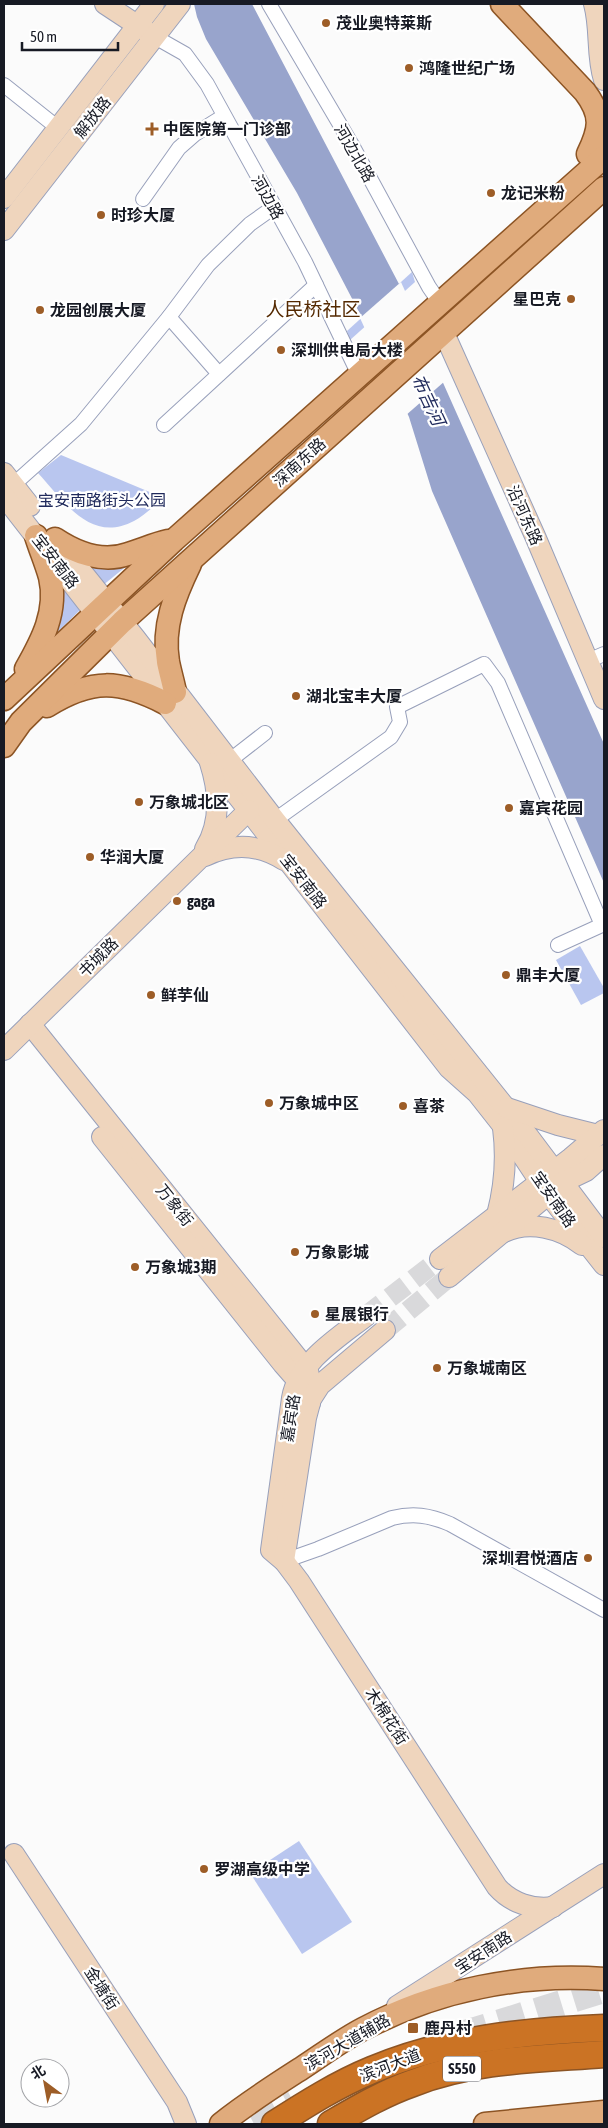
<svg xmlns="http://www.w3.org/2000/svg" width="608" height="2128" font-family="'Asap Condensed','Noto Sans SC',sans-serif">
	<style>
		.green { fill: #b9c6ef }
		.water { fill: #98a4cc }
		.pier { fill: #fbfbfb }
		.lines { fill: none; stroke-linecap: round; stroke-linejoin: round }
		.secondary-tunnel { stroke: #d9d9db; stroke-width: 20; stroke-dasharray: 20 10; stroke-linecap: butt }
		.highway-tunnel { stroke: #d9d9db; stroke-width: 26; stroke-dasharray: 26 13; stroke-linecap: butt }
		.street-casing { stroke: #98a0bb; stroke-width: 16 }
		.secondary-casing { stroke: #98a0bb; stroke-width: 22 }
		.primary-casing { stroke: #8c5424; stroke-width: 25 }
		.highway-casing { stroke: #8c5424; stroke-width: 29 }
		.street { stroke: #fff; stroke-width: 14 }
		.secondary { stroke: #efd5bd; stroke-width: 20 }
		.primary { stroke: #e0ab7c; stroke-width: 22 }
		.highway { stroke: #cb7324; stroke-width: 26 }
		.poi-dot { fill: #9d5d27; stroke: #fff; stroke-width: 2 }
		.labels { text-anchor: middle; stroke-width: 4.5; stroke-linejoin: round; paint-order: stroke }
		.shield { fill: #fff; stroke: #5d5f66; stroke-width: 1 }
		.shield-label { font-size: 15px; font-weight: bold; fill: #171a24 }
		.poi-label { font-size: 16px; font-weight: bold; fill: #171a24; stroke: #fff; text-anchor: start }
		.street-label { font-size: 16px; fill: #171a24; stroke: #fff }
		.park-label { font-size: 16px; fill: #202a5c; stroke: #fff }
		.water-label { font-size: 18px; font-style: italic; fill: #1f295b; stroke: #fff }
		.quarter-label { font-size: 19px; fill: #542901; stroke: #fff }
	</style>
	<rect width="100%" height="100%" fill="#fbfbfb"/>
	<g class="green">
		<path d="M 412,272 L 415,282 L 350,340 L 347,331 Z"/>
		<path d="M 61,455 L 164,498 C 155,505 145,515 134,521 C 90,544 64,501 38,473 Z"/>
		<path d="M 83,559 L 134,560 L 102,586 Z"/>
		<path d="M 55,576 L 80,610 L 42,647 Z"/>
		<path d="M 580,946 L 604,988 L 604,993 L 581,1005 L 556,960 Z"/>
		<path d="M 299,1841 L 352,1922 L 302,1954 L 250,1873 Z"/>
	</g>
	<path class="water" d="M 194,4 L 252,4 L 399,284 L 604,744 L 604,883 L 432,491 L 409,417 L 371,335 L 297,193 L 206,39 L 197,17 Z"/>
	<path class="pier" d="M 401,282 L 445,381 L 405,416 L 360,318 Z"/>
	<g class="lines">
		<g class="secondary-tunnel">
			<path d="M 366,1316 L 440,1259"/>
			<path d="M 385,1330 L 449,1277"/>
		</g>
		<g class="highway-tunnel">
			<path d="M 462,2034 L 604,1990"/>
			<path d="M 254,2124 L 294,2103"/>
		</g>
		<defs>
			<g id="street">
				<path d="M 269,4 L 352,145 L 429,287 L 440,303"/>
				<path d="M 155,37 L 185,54 L 207,84 L 305,262 L 359,375"/>
				<path d="M 4,85 L 58,128"/>
				<path d="M 143,199 L 179,148 L 195,134 L 224,116"/>
				<path d="M 169,317 L 219,374"/>
				<path d="M 164,425 L 316,285"/>
				<path d="M 13,485 L 81,424 L 169,317 L 208,265 L 250,224 L 274,207"/>
				<path d="M 588,661 L 604,654"/>
				<path d="M 229,761 L 265,733"/>
				<path d="M 275,820 L 391,737 L 400,722 L 397,707 L 484,664 L 498,683 L 602,925 L 558,945"/>
				<path d="M 284,1561 L 318,1549 L 392,1518 C 413,1513 429,1515 450,1524 L 604,1610"/>
			</g>
			<g id="secondary">
				<path d="M 105,4 L 149,33"/>
				<path d="M 594,4 C 601,29 596,55 604,80"/>
				<path d="M 4,198 L 154,4"/>
				<path d="M 4,230 L 180,4"/>
				<path d="M 444,333 L 535,536 L 604,699"/>
				<path d="M 4,473 L 30,506"/>
				<path d="M 4,496 L 449,1068 L 477,1093 L 503,1126 L 548,1194 L 604,1265"/>
				<path d="M 57,541 L 136,639 L 275,820 L 529,1137 L 604,1237"/>
				<path d="M 205,849 C 221,823 219,791 210,763"/>
				<path d="M 205,856 C 232,843 259,844 284,860"/>
				<path d="M 30,1024 L 308,1371 L 312,1389 L 310,1403"/>
				<path d="M 4,1050 L 249,810"/>
				<path d="M 507,1108 L 558,1125 L 598,1135"/>
				<path d="M 102,1137 L 283,1364 L 297,1380 L 306,1387"/>
				<path d="M 497,1215 C 505,1185 507,1159 503,1128"/>
				<path d="M 504,1232 C 529,1220 561,1228 582,1245"/>
				<path d="M 440,1259 L 571,1158 L 604,1130"/>
				<path d="M 449,1277 L 563,1182 L 586,1171 L 604,1155"/>
				<path d="M 366,1316 C 339,1337 298,1362 292,1398 L 271,1550 L 284,1561 L 299,1581 L 497,1887 C 511,1903 533,1910 553,1907"/>
				<path d="M 284,1561 L 306,1418 L 311,1399 L 320,1385 L 385,1330"/>
				<path d="M 14,1854 L 177,2102 L 186,2124"/>
				<path d="M 397,2006 L 604,1874"/>
			</g>
			<g id="primary">
				<path d="M 502,4 L 585,92 C 603,116 600,129 588,154"/>
				<path d="M 55,539 C 76,553 103,563 128,554 C 142,550 154,544 168,541"/>
				<path d="M 26,669 C 42,641 58,611 50,577 C 46,563 40,549 36,536"/>
				<path d="M 175,692 C 173,682 170,672 168,662 C 162,626 175,595 190,564"/>
				<path d="M 4,699 L 174,540 L 604,157"/>
				<path d="M 47,706 C 92,678 120,680 165,703"/>
				<path d="M 4,746 L 21,722 L 122,622 L 604,188"/>
				<path d="M 221,2124 C 247,2103 274,2086 302,2068 C 322,2055 342,2040 363,2029 C 437,1990 521,1973 604,1979"/>
				<path d="M 485,2124 L 604,2112"/>
			</g>
			<g id="highway">
				<path d="M 275,2124 C 306,2104 338,2084 372,2070 C 445,2039 526,2031 604,2028"/>
				<path d="M 331,2124 C 357,2109 384,2093 413,2083 C 474,2059 540,2059 604,2054"/>
			</g>
		</defs>
		<use href="#street" class="street-casing"/>
		<use href="#secondary" class="secondary-casing"/>
		<use href="#primary" class="primary-casing"/>
		<use href="#highway" class="highway-casing"/>
		<use href="#street" class="street"/>
		<use href="#secondary" class="secondary"/>
		<use href="#primary" class="primary"/>
		<use href="#highway" class="highway"/>
	</g>
	<g class="poi-dot">
		<circle cx="326" cy="23" r="5"/>
		<circle cx="409" cy="68" r="5"/>
		<path d="M149.5 121.5h5v5h5v5h-5v5h-5v-5h-5v-5h5z"/>
		<circle cx="491" cy="193" r="5"/>
		<circle cx="101" cy="215" r="5"/>
		<circle cx="571" cy="299" r="5"/>
		<circle cx="40" cy="310" r="5"/>
		<circle cx="281" cy="350" r="5"/>
		<circle cx="296" cy="696" r="5"/>
		<circle cx="139" cy="802" r="5"/>
		<circle cx="509" cy="808" r="5"/>
		<circle cx="90" cy="857" r="5"/>
		<circle cx="177" cy="901" r="5"/>
		<circle cx="506" cy="975" r="5"/>
		<circle cx="151" cy="995" r="5"/>
		<circle cx="269" cy="1103" r="5"/>
		<circle cx="403" cy="1106" r="5"/>
		<circle cx="295" cy="1252" r="5"/>
		<circle cx="135" cy="1267" r="5"/>
		<circle cx="315" cy="1314" r="5"/>
		<circle cx="437" cy="1368" r="5"/>
		<circle cx="588" cy="1558" r="5"/>
		<circle cx="204" cy="1869" r="5"/>
		<rect x="407" y="2022" width="12" height="12" rx="2.5"/>
	</g>
	<g class="labels">
		<rect class="shield" x="443" y="2056.5" width="38" height="25" rx="4"/>
		<g class="shield-label">
			<text x="462" y="2074">S550</text>
		</g>
		<g class="poi-label">
			<text x="336" y="29">茂业奥特莱斯</text>
			<text x="419" y="74">鸿隆世纪广场</text>
			<text x="163" y="135">中医院第一门诊部</text>
			<text x="501" y="199">龙记米粉</text>
			<text x="111" y="221">时珍大厦</text>
			<text x="561" y="305" text-anchor="end">星巴克</text>
			<text x="50" y="316">龙园创展大厦</text>
			<text x="291" y="356">深圳供电局大楼</text>
			<text x="306" y="702">湖北宝丰大厦</text>
			<text x="149" y="808">万象城北区</text>
			<text x="519" y="814">嘉宾花园</text>
			<text x="100" y="863">华润大厦</text>
			<text x="187" y="907">gaga</text>
			<text x="516" y="981">鼎丰大厦</text>
			<text x="161" y="1001">鲜芋仙</text>
			<text x="279" y="1109">万象城中区</text>
			<text x="413" y="1112">喜茶</text>
			<text x="305" y="1258">万象影城</text>
			<text x="145" y="1273">万象城3期</text>
			<text x="325" y="1320">星展银行</text>
			<text x="447" y="1374">万象城南区</text>
			<text x="578" y="1564" text-anchor="end">深圳君悦酒店</text>
			<text x="214" y="1875">罗湖高级中学</text>
			<text x="424" y="2034">鹿丹村</text>
		</g>
		<g class="street-label">
			<text transform="translate(92 117) rotate(-52)" y="6">解放路</text>
			<text transform="translate(355 153) rotate(60)" y="6">河边北路</text>
			<text transform="translate(268 197) rotate(61)" y="6">河边路</text>
			<text transform="translate(299 462) rotate(-42)" y="6">深南东路</text>
			<text transform="translate(525 515) rotate(66)" y="6">沿河东路</text>
			<text transform="translate(56 561) rotate(52)" y="6">宝安南路</text>
			<text transform="translate(304 881) rotate(52)" y="6">宝安南路</text>
			<text transform="translate(98 957) rotate(-45)" y="6">书城路</text>
			<text transform="translate(554 1199) rotate(55)" y="6">宝安南路</text>
			<text transform="translate(175 1205) rotate(51)" y="6">万象街</text>
			<text transform="translate(290 1418) rotate(-81)" y="6">嘉宾路</text>
			<text transform="translate(387 1716) rotate(57)" y="6">木棉花街</text>
			<text transform="translate(483 1952) rotate(-33)" y="6">宝安南路</text>
			<text transform="translate(102 1988) rotate(57)" y="6">金塘街</text>
			<text transform="translate(347 2042) rotate(-30)" y="6">滨河大道辅路</text>
			<text transform="translate(390 2065) rotate(-21)" y="6">滨河大道</text>
		</g>
		<g class="park-label">
			<text x="102" y="506">宝安南路街头公园</text>
		</g>
		<g class="water-label">
			<text transform="translate(428 400) rotate(65)" y="6">布吉河</text>
		</g>
		<g class="quarter-label">
			<text x="313" y="316">人民桥社区</text>
		</g>
	</g>
	<rect width="608" height="2128" fill="none" stroke="#171a24" stroke-width="10"/>
	<g transform="translate(45 2083) rotate(328)"><circle r="24" fill="#ffffff" stroke="#a2a3a7"/>
	<path d="M0-4L9 19L0 12L-9 19Z" fill="#9d5d27"/>
	<text y="-8" font-size="14" font-weight="bold" text-anchor="middle" fill="#171a24">北</text>
	</g>
	<path d="M22 42v8h96v-8" fill="none" stroke="#171a24" stroke-width="2.5"/>
	<text x="30" y="42" font-size="15" fill="#171a24" stroke="#ffffff" stroke-width="4" paint-order="stroke">50 m</text>
</svg>
